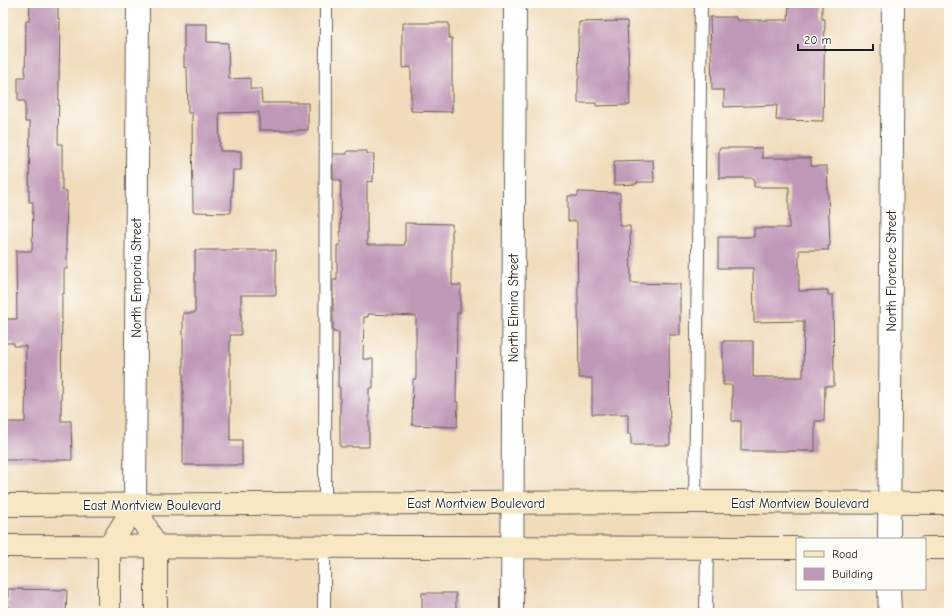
<svg xmlns="http://www.w3.org/2000/svg" width="952" height="616" font-family="'Comic Neue',sans-serif">
	<style>
		.building { fill: #c098b7 }
		.lines { fill: none; stroke-linecap: round; stroke-linejoin: round }
		.lane-casing { stroke: #665f54; stroke-width: 14 }
		.street-casing { stroke: #665f54; stroke-width: 24 }
		.secondary-casing { stroke: #665f54; stroke-width: 24 }
		.lane { stroke: #fff; stroke-width: 12 }
		.street { stroke: #fff; stroke-width: 22 }
		.secondary { stroke: #f7e8c3; stroke-width: 22 }
		.labels { text-anchor: middle; stroke-width: 3; stroke-linejoin: round; paint-order: stroke }
		.street-label { font-size: 13px; fill: #1c1c1c; stroke: #fdfcf7 }
	</style>
	<rect width="100%" height="100%" fill="#fdfcf7"/>
	<filter id="ink" filterUnits="userSpaceOnUse"><feTurbulence type="fractalNoise" baseFrequency=".025" numOctaves="2"/><feDisplacementMap in="SourceGraphic" scale="8" xChannelSelector="R" yChannelSelector="G"/><feConvolveMatrix kernelMatrix="1 2 1 2 8 2 1 2 1" color-interpolation-filters="sRGB"/></filter>
	<filter id="wash" filterUnits="userSpaceOnUse"><feTurbulence type="fractalNoise" baseFrequency=".012" numOctaves="4" result="noise"/><feDisplacementMap in="SourceGraphic" scale="16" xChannelSelector="R" yChannelSelector="G"/><feGaussianBlur stdDeviation="0.9" result="paint"/><feColorMatrix in="noise" values="0 0 0 0 0 0 0 0 0 0 0 0 0 0 0 0 0 1.4 0 .05"/><feComposite in="paint" operator="in"/></filter>
	<g filter="url(#wash)">
		<rect width="100%" height="100%" fill="#f0dcbb"/>
		<g id="blocks">
			<g class="building">
				<path d="M 30,3 L 58,3 L 58,19 L 60,19 L 58,144 L 62,144 L 62,191 L 67,191 L 66,248 L 67,248 L 67,269 L 64,269 L 64,294 L 62,294 L 61,421 L 71,421 L 72,460 L 3,460 L 3,422 L 25,422 L 26,346 L 14,346 L 14,343 L 3,343 L 3,319 L 17,319 L 16,251 L 32,251 L 33,202 L 29,202 L 30,122 L 25,122 L 25,101 L 18,101 L 18,77 L 25,77 L 26,21 L 29,21 Z"/>
				<path d="M 789,3 L 822,3 L 822,19 L 825,19 L 823,121 L 776,120 L 777,105 L 724,107 L 724,90 L 712,90 L 710,17 L 736,17 L 736,20 L 788,20 Z"/>
				<path d="M 627,21 L 630,105 L 596,106 L 596,103 L 578,103 L 578,79 L 579,79 L 578,34 L 579,34 L 579,22 Z"/>
				<path d="M 402,23 L 449,23 L 449,38 L 452,38 L 452,112 L 411,111 L 411,67 L 402,68 Z"/>
				<path d="M 184,24 L 207,24 L 207,42 L 228,43 L 229,79 L 250,78 L 250,89 L 261,89 L 262,103 L 308,103 L 308,130 L 259,130 L 259,112 L 219,113 L 220,151 L 241,151 L 241,170 L 233,170 L 231,213 L 193,212 L 192,113 L 188,113 L 187,67 L 184,68 Z"/>
				<path d="M 719,148 L 762,148 L 762,158 L 811,158 L 811,166 L 827,166 L 830,246 L 828,246 L 829,250 L 799,250 L 799,291 L 828,290 L 828,295 L 833,295 L 834,386 L 825,386 L 824,421 L 815,421 L 815,451 L 741,451 L 741,421 L 732,421 L 732,385 L 723,385 L 723,341 L 753,341 L 753,377 L 803,377 L 804,321 L 754,322 L 753,268 L 718,268 L 718,237 L 754,237 L 754,228 L 789,228 L 789,187 L 754,187 L 754,178 L 719,178 Z"/>
				<path d="M 347,151 L 367,151 L 367,154 L 374,154 L 373,182 L 367,181 L 367,245 L 405,245 L 405,223 L 452,224 L 452,285 L 461,285 L 460,313 L 457,313 L 456,402 L 458,402 L 457,427 L 412,425 L 413,379 L 416,379 L 416,316 L 368,314 L 368,317 L 364,317 L 363,359 L 373,359 L 373,388 L 369,388 L 369,447 L 340,447 L 340,387 L 338,387 L 339,332 L 333,332 L 333,280 L 337,280 L 337,245 L 340,245 L 341,180 L 333,180 L 333,154 L 347,154 Z"/>
				<path d="M 653,160 L 654,182 L 637,182 L 637,184 L 614,185 L 614,161 Z"/>
				<path d="M 578,192 L 620,193 L 620,226 L 630,226 L 631,283 L 680,284 L 680,335 L 669,335 L 670,445 L 631,445 L 631,434 L 628,434 L 628,414 L 592,414 L 592,378 L 579,378 L 577,224 L 577,221 L 568,221 L 568,196 L 578,196 Z"/>
				<path d="M 195,250 L 276,250 L 276,295 L 241,295 L 241,335 L 230,335 L 230,440 L 242,440 L 242,465 L 183,465 L 183,313 L 195,313 Z"/>
				<path d="M 8,589 L 67,590 L 66,613 L 8,613 Z"/>
				<rect x="422" y="593" width="34" height="20"/>
			</g>
		</g>
	</g>
	<g filter="url(#ink)">
		<use href="#blocks" fill-opacity="0" stroke="#665f54" stroke-width="1"/>
		<g class="lines">
			<defs>
				<g id="lane">
					<path d="M 695,502 L 701,3"/>
					<path d="M 325,504 L 326,3"/>
					<path d="M 324,547 L 324,613"/>
					<path d="M 706,613 L 707,548"/>
				</g>
				<g id="street">
					<path d="M 135,505 L 138,3"/>
					<path d="M 889,539 L 893,3"/>
					<path d="M 889,589 L 890,613"/>
					<path d="M 512,613 L 515,3"/>
				</g>
				<g id="secondary">
					<path d="M 3,505 L 695,502 L 949,503"/>
					<path d="M 135,505 L 156,547 L 156,613"/>
					<path d="M 3,546 L 797,548"/>
					<path d="M 925,548 L 949,548"/>
					<path d="M 109,613 L 109,547 L 135,505"/>
				</g>
			</defs>
			<use href="#lane" class="lane-casing"/>
			<use href="#street" class="street-casing"/>
			<use href="#secondary" class="secondary-casing"/>
			<use href="#lane" class="lane"/>
			<use href="#street" class="street"/>
			<use href="#secondary" class="secondary"/>
		</g>
	</g>
	<g class="labels">
		<g class="street-label">
			<text transform="translate(891 271) rotate(-90)" y="5">North Florence Street</text>
			<text transform="translate(136 278) rotate(-90)" y="5">North Emporia Street</text>
			<text transform="translate(513 308) rotate(-90)" y="5">North Elmira Street</text>
			<text x="476" y="508">East Montview Boulevard</text>
			<text x="800" y="508">East Montview Boulevard</text>
			<text x="152" y="510">East Montview Boulevard</text>
		</g>
	</g>
	<rect width="952" height="616" fill="none" stroke="#fdfcf7" stroke-width="16"/>
	<rect x="796" y="538" width="130" height="52" fill="#fdfcf7" stroke="#a3a29f"/>
	<rect x="804" y="551" width="20" height="6" fill="#f7e8c3" stroke="#a3a29f"/>
	<text x="832" y="558" font-size="12" fill="#1c1c1c">Road</text>
	<rect x="804" y="568" width="20" height="12" fill="#c098b7" stroke="#a3a29f"/>
	<text x="832" y="578" font-size="12" fill="#1c1c1c">Building</text>
	<path d="M798 44v6h75v-6" fill="none" stroke="#1c1c1c" stroke-width="2"/>
	<text x="804" y="44" font-size="12" fill="#1c1c1c" stroke="#fdfcf7" stroke-width="3" paint-order="stroke">20 m</text>
</svg>
